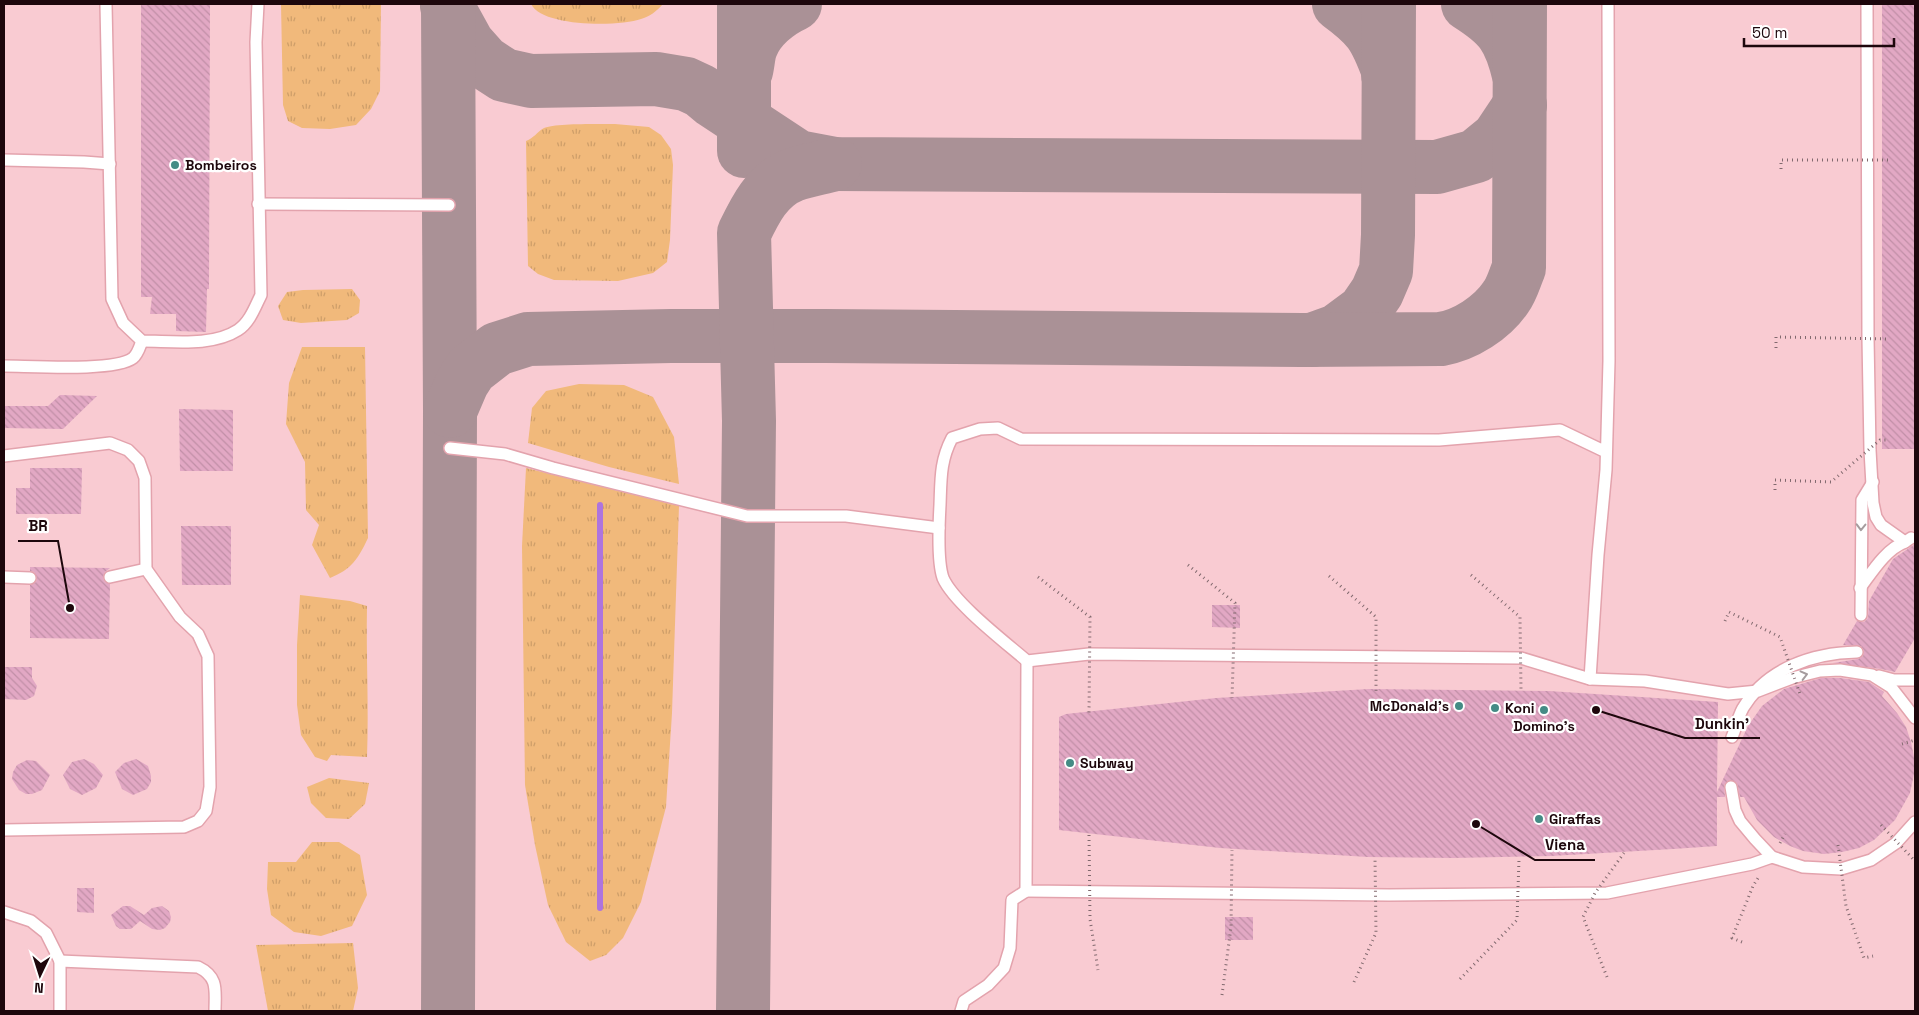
<svg xmlns="http://www.w3.org/2000/svg" width="1919" height="1015" font-family="'Space Grotesk',sans-serif">
	<style>
		.built { fill: #f9cbd2 }
		.grass { fill: url(#grass-tufts) }
		.lines { fill: none; stroke-linecap: round; stroke-linejoin: round }
		.stream { stroke: #ae74de; stroke-width: 6 }
		.taxiway { stroke: #aa9196; stroke-width: 54 }
		.building { fill: url(#building-back-hatch) }
		.lane-casing { stroke: #e3a3ad; stroke-width: 14 }
		.path { stroke: #81696e; stroke-width: 3; stroke-dasharray: 1 4; stroke-linecap: butt }
		.lane { stroke: #fff; stroke-width: 11 }
		.path-bridge { stroke: #81696e; stroke-width: 3; stroke-dasharray: 1 4; stroke-linecap: butt }
		.oneway { stroke: #a59c9e }
		.poi-dot { fill: #448b85; stroke: #fff; stroke-width: 2 }
		.labels { text-anchor: middle; stroke-width: 4.5; stroke-linejoin: round; paint-order: stroke }
		.poi-label { font-size: 14px; font-weight: bold; fill: #1d070c; stroke: #fff; text-anchor: start }
		.leader { fill: none; stroke: #1d070c; stroke-width: 2 }
		.callout-dot { fill: #1d070c; stroke: #fff; stroke-width: 2 }
		.callout-label { font-size: 15px; text-anchor: middle; font-weight: bold; fill: #1d070c; stroke: #fff; stroke-width: 4.5; stroke-linejoin: round; paint-order: stroke }
	</style>
	<defs>
		<pattern id="grass-tufts" width="24" height="20" patternUnits="userSpaceOnUse" patternTransform="scale(1.25)"><rect width="24" height="20" fill="#f1b97b"/><path d="M3 7l-1-3M5 7V3M7 7l1-3M15 17l-1-3M17 17v-4M19 17l1-3" fill="none" stroke="#ce9e69"/></pattern>
		<pattern id="building-back-hatch" width="6" height="6" patternUnits="userSpaceOnUse" patternTransform="scale(1.25)"><rect width="6" height="6" fill="#e2a8c4"/><path d="M-1 5l2 2M0 0l6 6M5-1l2 2" fill="none" stroke="#c18fa7"/></pattern>
	</defs>
	<rect width="100%" height="100%" fill="#f7dce0"/>
	<rect class="built" x="4" y="4" width="1911" height="1007"/>
	<g class="grass">
		<path d="M 281,4 L 381,4 L 380,91 L 371,109 L 356,125 L 330,129 L 302,128 L 288,121 L 283,105 Z"/>
		<path d="M 531,4 L 663,4 C 657,11 649,17 641,19 C 619,27 542,27 531,4 Z"/>
		<path d="M 615,124 L 649,127 L 661,135 L 671,149 L 673,165 L 670,240 L 667,262 L 653,273 L 618,281 L 554,280 L 538,274 L 528,266 L 526,141 C 534,138 537,132 544,128 C 554,123 601,124 615,124 Z"/>
		<path d="M 352,289 L 360,300 L 359,313 L 347,320 L 301,323 L 283,320 L 278,306 L 287,292 L 303,290 Z"/>
		<path d="M 302,347 L 365,347 L 368,538 C 358,559 352,569 330,578 L 312,545 L 319,525 L 306,510 L 305,462 L 286,424 L 289,383 Z"/>
		<path d="M 579,384 L 624,385 L 653,397 L 674,437 L 679,484 L 609,467 L 528,443 L 532,408 L 546,391 Z"/>
		<path d="M 526,468 L 679,506 L 672,713 L 666,807 L 641,902 L 623,938 L 606,955 L 590,961 L 566,942 L 548,905 L 535,845 L 525,785 L 522,546 Z"/>
		<path d="M 300,595 L 350,601 L 367,606 C 366,656 369,707 367,757 L 331,755 L 327,761 L 315,757 L 301,735 L 297,705 L 297,645 Z"/>
		<path d="M 329,778 L 369,783 L 365,804 L 349,819 L 326,818 L 311,803 L 307,787 Z"/>
		<path d="M 312,842 L 339,842 L 360,855 L 367,895 L 352,926 L 321,936 L 294,932 L 271,915 L 267,889 L 268,862 L 296,862 Z"/>
		<path d="M 353,943 L 358,988 L 353,1011 L 268,1011 L 256,945 Z"/>
	</g>
	<g class="lines">
		<path class="stream" d="M 600,505 L 600,908"/>
		<g class="taxiway">
			<path d="M 1339,4 C 1369,26 1375,35 1388,70 L 1388,75"/>
			<path d="M 1468,4 C 1501,25 1510,37 1519,75"/>
			<path d="M 447,6 L 468,44 L 484,62 L 504,75 L 531,81 L 656,79 L 686,84 L 701,91 L 713,101 L 798,157 L 835,164 L 1437,167 L 1476,156 L 1498,138 L 1520,105"/>
			<path d="M 448,6 L 450,411 L 448,1011"/>
			<path d="M 746,71 C 748,64 748,54 751,47 C 758,28 777,12 795,4"/>
			<path d="M 744,151 L 744,4"/>
			<path d="M 1312,340 L 1337,331 L 1364,311 L 1377,292 L 1386,271 L 1388,235 L 1389,4"/>
			<path d="M 450,411 L 462,383 L 471,369 L 497,349 L 528,339 L 671,336 L 826,336 L 1302,340 L 1441,339 C 1465,335 1492,318 1506,297 C 1512,289 1515,277 1519,268 L 1520,4"/>
			<path d="M 743,1011 L 749,421 L 744,233 C 755,210 767,185 793,175 C 806,170 821,168 835,164"/>
		</g>
	</g>
	<g class="building">
		<path d="M 141,4 L 210,4 L 209,289 L 207,289 L 206,332 L 176,331 L 176,314 L 150,314 L 152,297 L 141,297 Z"/>
		<rect x="1882" y="4" width="33" height="445"/>
		<path d="M 60,395 L 97,396 L 63,429 L 4,428 L 4,406 L 48,406 Z"/>
		<path d="M 179,409 L 233,410 L 233,471 L 180,471 Z"/>
		<path d="M 30,468 L 82,468 L 81,514 L 16,514 L 16,488 L 30,488 Z"/>
		<path d="M 181,526 L 231,526 L 231,585 L 182,585 Z"/>
		<path d="M 1915,544 L 1915,638 L 1895,672 L 1881,669 L 1833,663 L 1858,659 L 1863,656 L 1864,651 L 1861,646 L 1843,645 L 1857,621 L 1864,622 L 1868,618 L 1869,601 L 1893,559 Z"/>
		<path d="M 30,567 L 110,568 L 105,572 L 103,578 L 105,582 L 110,584 L 109,639 L 30,638 L 30,585 L 36,582 L 37,578 L 34,572 L 30,571 Z"/>
		<path d="M 1212,605 L 1240,605 L 1240,628 L 1212,627 Z"/>
		<path d="M 4,667 L 32,667 L 32,678 L 37,686 L 34,696 L 26,700 L 4,699 Z"/>
		<path d="M 1821,678 L 1840,678 L 1869,682 L 1884,692 L 1882,696 L 1897,713 L 1906,727 L 1911,742 L 1914,757 L 1914,774 L 1910,793 L 1895,820 L 1874,840 L 1859,848 L 1842,852 L 1824,854 L 1803,851 L 1790,846 L 1774,837 L 1757,820 L 1744,797 L 1740,797 L 1737,783 L 1730,780 L 1724,785 L 1725,797 L 1717,797 L 1717,846 L 1673,849 L 1551,856 L 1453,858 L 1368,857 L 1220,848 L 1059,830 L 1059,717 L 1066,714 L 1216,698 L 1369,689 L 1549,691 L 1718,702 L 1717,792 L 1748,726 L 1762,706 L 1784,689 Z"/>
		<path d="M 84,759 L 94,764 L 103,775 L 96,788 L 82,795 L 70,789 L 63,775 L 72,762 Z"/>
		<path d="M 136,759 L 148,766 L 151,776 L 151,782 L 147,789 L 133,795 L 122,789 L 115,772 L 124,763 Z"/>
		<path d="M 27,760 L 36,761 L 50,775 L 42,790 L 32,794 L 26,794 L 19,790 L 12,779 L 13,772 L 17,765 Z"/>
		<path d="M 77,888 L 94,888 L 94,913 L 77,912 Z"/>
		<path d="M 123,906 L 130,906 L 144,915 L 152,908 L 162,906 L 169,911 L 171,917 L 170,922 L 165,928 L 160,930 L 152,929 L 140,921 L 131,929 L 120,929 L 116,926 L 111,915 Z"/>
		<rect x="1225" y="917" width="28" height="23"/>
	</g>
	<g class="lines">
		<defs>
			<g id="lane">
				<path d="M 106,4 L 112,299 L 123,323 L 142,341 C 172,341 212,347 238,330 C 250,322 255,307 261,295 L 256,42 L 258,4"/>
				<path d="M 1867,4 L 1868,338 L 1870,450 L 1873,503 L 1876,517 L 1881,525 L 1905,542 L 1911,538"/>
				<path d="M 4,160 L 84,162 L 110,164"/>
				<path d="M 258,204 L 449,205"/>
				<path d="M 4,366 C 30,366 115,372 133,358 C 138,354 140,346 142,341"/>
				<path d="M 450,448 L 505,454 L 553,468 L 747,516 L 846,516 L 939,528"/>
				<path d="M 1606,452 L 1560,430 L 1439,440 L 1021,439 L 998,428 L 980,429 L 952,438 C 940,461 941,479 940,505 C 939,523 937,561 943,578 C 954,603 1005,642 1027,661 L 1089,654 L 1521,658 L 1590,679 L 1598,555 L 1606,470 L 1609,361 L 1608,4"/>
				<path d="M 4,456 L 110,443 L 128,450 L 139,461 L 145,478 L 146,569 L 180,617 L 198,634 L 208,656 L 210,787 L 206,811 L 198,821 L 184,827 L 4,830"/>
				<path d="M 4,577 L 30,578"/>
				<path d="M 110,577 L 146,569"/>
				<path d="M 1860,588 C 1872,572 1886,549 1905,542"/>
				<path d="M 1861,615 L 1862,500 L 1873,482"/>
				<path d="M 1027,661 L 1026,891 L 1389,895 L 1607,893 L 1752,864 L 1772,857"/>
				<path d="M 1879,676 L 1894,680 L 1915,680"/>
				<path d="M 1590,679 L 1645,681 L 1728,694 L 1758,691 L 1792,678 L 1820,671 L 1840,670 L 1872,675 L 1891,687 L 1915,718"/>
				<path d="M 1732,737 C 1736,728 1738,717 1743,708 C 1767,668 1813,653 1857,652"/>
				<path d="M 1731,787 L 1735,810 L 1740,821 L 1755,839 L 1772,857 L 1803,867 L 1841,869 L 1871,860 L 1896,843 L 1915,822"/>
				<path d="M 4,912 L 31,921 L 46,933 L 60,961"/>
				<path d="M 60,1011 L 60,961 L 198,967 C 219,977 215,991 215,1011"/>
				<path d="M 961,1011 L 964,1001 L 988,985 L 1004,968 L 1010,948 L 1012,900 L 1026,891"/>
			</g>
		</defs>
		<use href="#lane" class="lane-casing"/>
		<g class="path">
			<path d="M 1902,744 L 1915,740"/>
			<path d="M 1780,843 L 1785,834"/>
			<path d="M 1742,942 L 1732,938 L 1753,886 L 1758,878"/>
		</g>
		<use href="#lane" class="lane"/>
		<g class="path-bridge">
			<path d="M 1781,169 L 1781,160 L 1889,160"/>
			<path d="M 1776,348 L 1776,337 L 1889,339"/>
			<path d="M 1775,490 L 1775,480 L 1831,482 L 1880,440 L 1889,440"/>
			<path d="M 1188,565 L 1235,603 L 1232,698"/>
			<path d="M 1471,575 L 1520,617 L 1521,690"/>
			<path d="M 1329,576 L 1376,617 L 1376,691"/>
			<path d="M 1038,577 L 1090,617 L 1089,713"/>
			<path d="M 1725,621 L 1729,612 L 1780,637 L 1800,694"/>
			<path d="M 1881,825 L 1915,861"/>
			<path d="M 1089,835 L 1090,919 L 1098,970"/>
			<path d="M 1838,845 L 1846,906 L 1864,958 L 1873,956"/>
			<path d="M 1607,977 L 1583,917 L 1595,893 L 1624,853"/>
			<path d="M 1460,979 L 1517,920 L 1519,859"/>
			<path d="M 1354,982 L 1376,933 L 1375,858"/>
			<path d="M 1222,995 L 1231,927 L 1232,850"/>
		</g>
	</g>
	<defs><path id="oneway-chevron" d="M-2-3.5L2.5 0L-2 3.5" fill="none" stroke-width="1.6" stroke-linecap="round" stroke-linejoin="round" transform="scale(1.25)"/></defs>
	<g class="oneway">
		<use href="#oneway-chevron" transform="translate(1861 527) rotate(91)"/>
		<use href="#oneway-chevron" transform="translate(1804 675) rotate(-14)"/>
	</g>
	<g class="poi-dot">
		<circle cx="175" cy="165" r="5"/>
		<circle cx="1459" cy="706" r="5"/>
		<circle cx="1495" cy="708" r="5"/>
		<circle cx="1544" cy="710" r="5"/>
		<circle cx="1070" cy="763" r="5"/>
		<circle cx="1539" cy="819" r="5"/>
	</g>
	<g class="labels">
		<g class="poi-label">
			<text x="185" y="170">Bombeiros</text>
			<text x="1449" y="711" text-anchor="end">McDonald's</text>
			<text x="1505" y="713">Koni</text>
			<text x="1544" y="731" text-anchor="middle">Domino's</text>
			<text x="1080" y="768">Subway</text>
			<text x="1549" y="824">Giraffas</text>
		</g>
	</g>
	<path class="leader" d="M70 608L58 541H18M1596 710L1685 738H1760M1476 824L1535 860H1595"/>
	<g class="callout-dot">
		<circle cx="70" cy="608" r="5"/>
		<circle cx="1596" cy="710" r="5"/>
		<circle cx="1476" cy="824" r="5"/>
	</g>
	<g class="callout-label">
		<text x="38" y="531">BR</text>
		<text x="1722" y="729">Dunkin'</text>
		<text x="1565" y="850">Viena</text>
	</g>
	<rect width="1919" height="1015" fill="none" stroke="#1d070c" stroke-width="10"/>
	<g transform="translate(40 975) rotate(184)" stroke="#ffffff" stroke-width="4" paint-order="stroke">
	<path d="M0-4L9 19L0 12L-9 19Z" fill="#1d070c"/>
	<text y="-8" font-size="14" font-weight="bold" text-anchor="middle" fill="#1d070c">N</text>
	</g>
	<path d="M1744 38v8h150v-8" fill="none" stroke="#1d070c" stroke-width="2.5"/>
	<text x="1752" y="38" font-size="15" fill="#1d070c" stroke="#ffffff" stroke-width="4" paint-order="stroke">50 m</text>
</svg>
